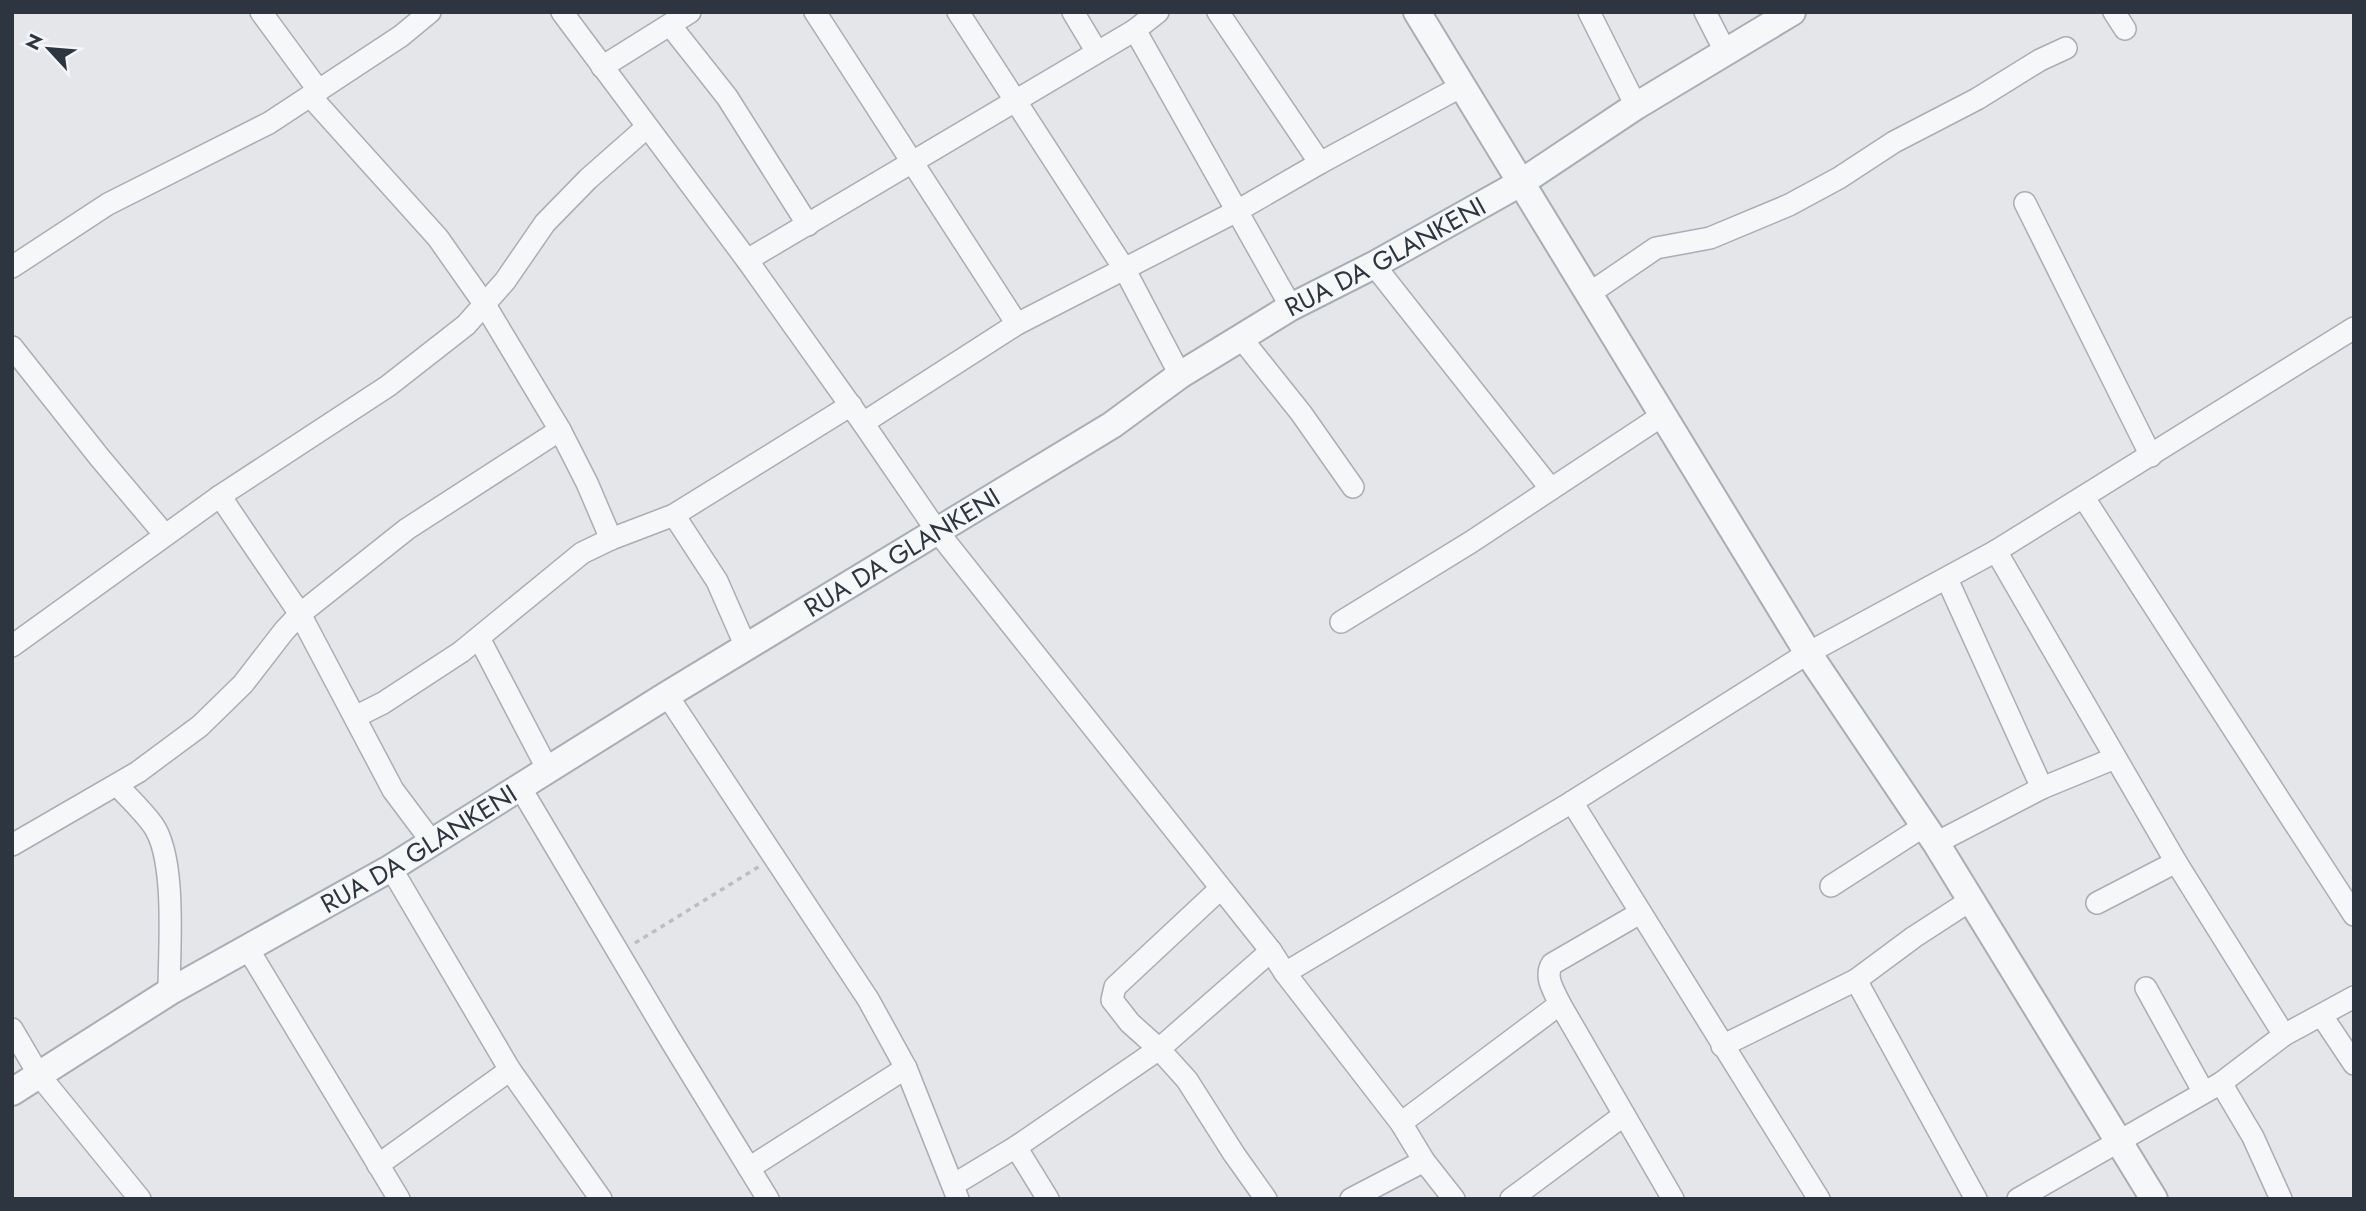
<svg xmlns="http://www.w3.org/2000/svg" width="2366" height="1211" font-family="Jost,sans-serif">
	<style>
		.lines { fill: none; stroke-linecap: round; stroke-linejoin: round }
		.minor-casing { stroke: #a9adb4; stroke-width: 24 }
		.tertiary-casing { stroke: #a9adb4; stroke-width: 30 }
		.path { stroke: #babdc2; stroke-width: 3.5; stroke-dasharray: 5 5; stroke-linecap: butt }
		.minor { stroke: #f6f7f9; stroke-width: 21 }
		.tertiary { stroke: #f6f7f9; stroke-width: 26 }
		.labels { text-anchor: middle; stroke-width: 6; stroke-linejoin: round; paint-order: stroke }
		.street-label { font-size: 26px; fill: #2d3541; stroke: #f3f5f8 }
	</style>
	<rect width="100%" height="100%" fill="#e4e6ea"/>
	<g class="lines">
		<defs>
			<g id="minor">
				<path d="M 261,12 L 319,91"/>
				<path d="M 562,12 L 747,260 L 863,423 L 937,531 L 1271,951 L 1285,973 L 1401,1123 L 1424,1161 L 1454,1199"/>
				<path d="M 815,12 L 1017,324"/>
				<path d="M 958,12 L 1125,270 L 1180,375"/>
				<path d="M 1073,12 L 1097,52"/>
				<path d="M 1218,12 L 1320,163"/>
				<path d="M 1589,12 L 1636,106"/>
				<path d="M 1705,12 L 1726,53"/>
				<path d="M 2114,12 L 2125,29"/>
				<path d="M 670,25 L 727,97 L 808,225"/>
				<path d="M 1135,30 L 1291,307"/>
				<path d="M 602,67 L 690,12"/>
				<path d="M 311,97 L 438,238 L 485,305 L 560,430 L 587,483 L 611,539"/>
				<path d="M 2025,203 L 2151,456"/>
				<path d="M 747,260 L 1135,30 L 1158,12"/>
				<path d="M 1374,265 L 1551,489"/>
				<path d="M 12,267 L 108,204 L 269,123 L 401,36 L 430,12"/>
				<path d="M 1590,293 L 1656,248 L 1710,238 L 1789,205 L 1839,178 L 1894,142 L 1977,99 L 2040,60 L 2066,48"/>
				<path d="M 1241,338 L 1301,413 L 1353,487"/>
				<path d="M 12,347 L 100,458 L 165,535"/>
				<path d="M 863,423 L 1017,324 L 1237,211 L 1320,163 L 1462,86"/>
				<path d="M 220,496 L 300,614 L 393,790 L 432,842"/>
				<path d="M 2084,498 L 2354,915"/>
				<path d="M 674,515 L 717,581 L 746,647"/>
				<path d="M 1996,551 L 2176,862 L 2284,1035"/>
				<path d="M 1947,579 L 2042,788"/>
				<path d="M 1341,622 L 1471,542 L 1663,415"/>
				<path d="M 479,638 L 548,770"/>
				<path d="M 12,646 L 220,496 L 388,386 L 466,325 L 505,281 L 545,223 L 588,179 L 647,127"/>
				<path d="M 667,695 L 868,999 L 906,1068 L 958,1199"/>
				<path d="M 355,717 L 383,703 L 461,652 L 582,553 L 611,539 L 674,515 L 851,405"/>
				<path d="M 117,785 C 129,798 143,811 153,825 C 177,859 169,951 169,992"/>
				<path d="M 520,787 L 668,1036 L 768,1199"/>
				<path d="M 1572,802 L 1819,1199"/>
				<path d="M 1936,843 L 2042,788 L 2115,758"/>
				<path d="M 12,845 L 138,772 L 200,726 L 243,684 L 284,631 L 300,614 L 407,529 L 560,430"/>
				<path d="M 391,868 L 510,1070 L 601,1199"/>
				<path d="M 1831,886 L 1924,826"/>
				<path d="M 1220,889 L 1115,987 L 1112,1000 L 1130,1023 L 1159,1049 L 1187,1080 L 1234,1154 L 1266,1199"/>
				<path d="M 2097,903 L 2176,862"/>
				<path d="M 1640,913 L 1552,964 C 1544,977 1554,991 1560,1004 L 1673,1199"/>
				<path d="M 248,949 L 399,1199"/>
				<path d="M 1285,973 L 1572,802 L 1808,653 L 1996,551 L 2354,328"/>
				<path d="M 1856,980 L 1976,1199"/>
				<path d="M 2146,988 L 2203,1091"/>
				<path d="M 2322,1016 L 2354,1064"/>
				<path d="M 12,1029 L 39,1075 L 140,1199"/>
				<path d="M 1722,1046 L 1856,980 L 1914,937 L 1971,900"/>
				<path d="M 2221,1083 L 2253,1137 L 2281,1199"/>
				<path d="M 1401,1123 L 1560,1004"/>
				<path d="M 1016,1147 L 1048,1199"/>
				<path d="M 378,1165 L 510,1070"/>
				<path d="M 749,1168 L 906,1068"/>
				<path d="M 953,1185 L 1016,1147 L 1159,1049 L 1271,951"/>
				<path d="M 1351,1199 L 1424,1161"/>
				<path d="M 1511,1199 L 1624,1115"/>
				<path d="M 2018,1199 L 2221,1083 L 2284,1035 L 2354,997"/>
			</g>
			<g id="tertiary">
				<path d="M 1417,12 L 1808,653 L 1936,843 L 2154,1199"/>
				<path id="s1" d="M 12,1092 L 169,992 L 391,868 L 667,695 L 1112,425 L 1180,375 L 1291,307 L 1374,265 L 1522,182 L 1636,106 L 1792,12"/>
			</g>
		</defs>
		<use href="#minor" class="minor-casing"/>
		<use href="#tertiary" class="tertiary-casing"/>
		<path class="path" d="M 635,943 L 760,866"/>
		<use href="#minor" class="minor"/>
		<use href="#tertiary" class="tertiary"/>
	</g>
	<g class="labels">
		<g class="street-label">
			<text dy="9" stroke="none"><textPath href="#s1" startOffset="1608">RUA DA GLANKENI</textPath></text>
			<text dy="9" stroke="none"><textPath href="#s1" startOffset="1041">RUA DA GLANKENI</textPath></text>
			<text dy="9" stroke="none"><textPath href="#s1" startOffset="474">RUA DA GLANKENI</textPath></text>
		</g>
	</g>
	<rect width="2366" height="1211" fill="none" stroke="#2d3541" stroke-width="28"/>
	<g transform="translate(49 49) rotate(296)" stroke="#f3f5f8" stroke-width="5" paint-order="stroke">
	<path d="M0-5L12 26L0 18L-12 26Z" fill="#2d3541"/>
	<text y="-10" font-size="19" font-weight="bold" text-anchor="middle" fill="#2d3541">N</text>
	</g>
</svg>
